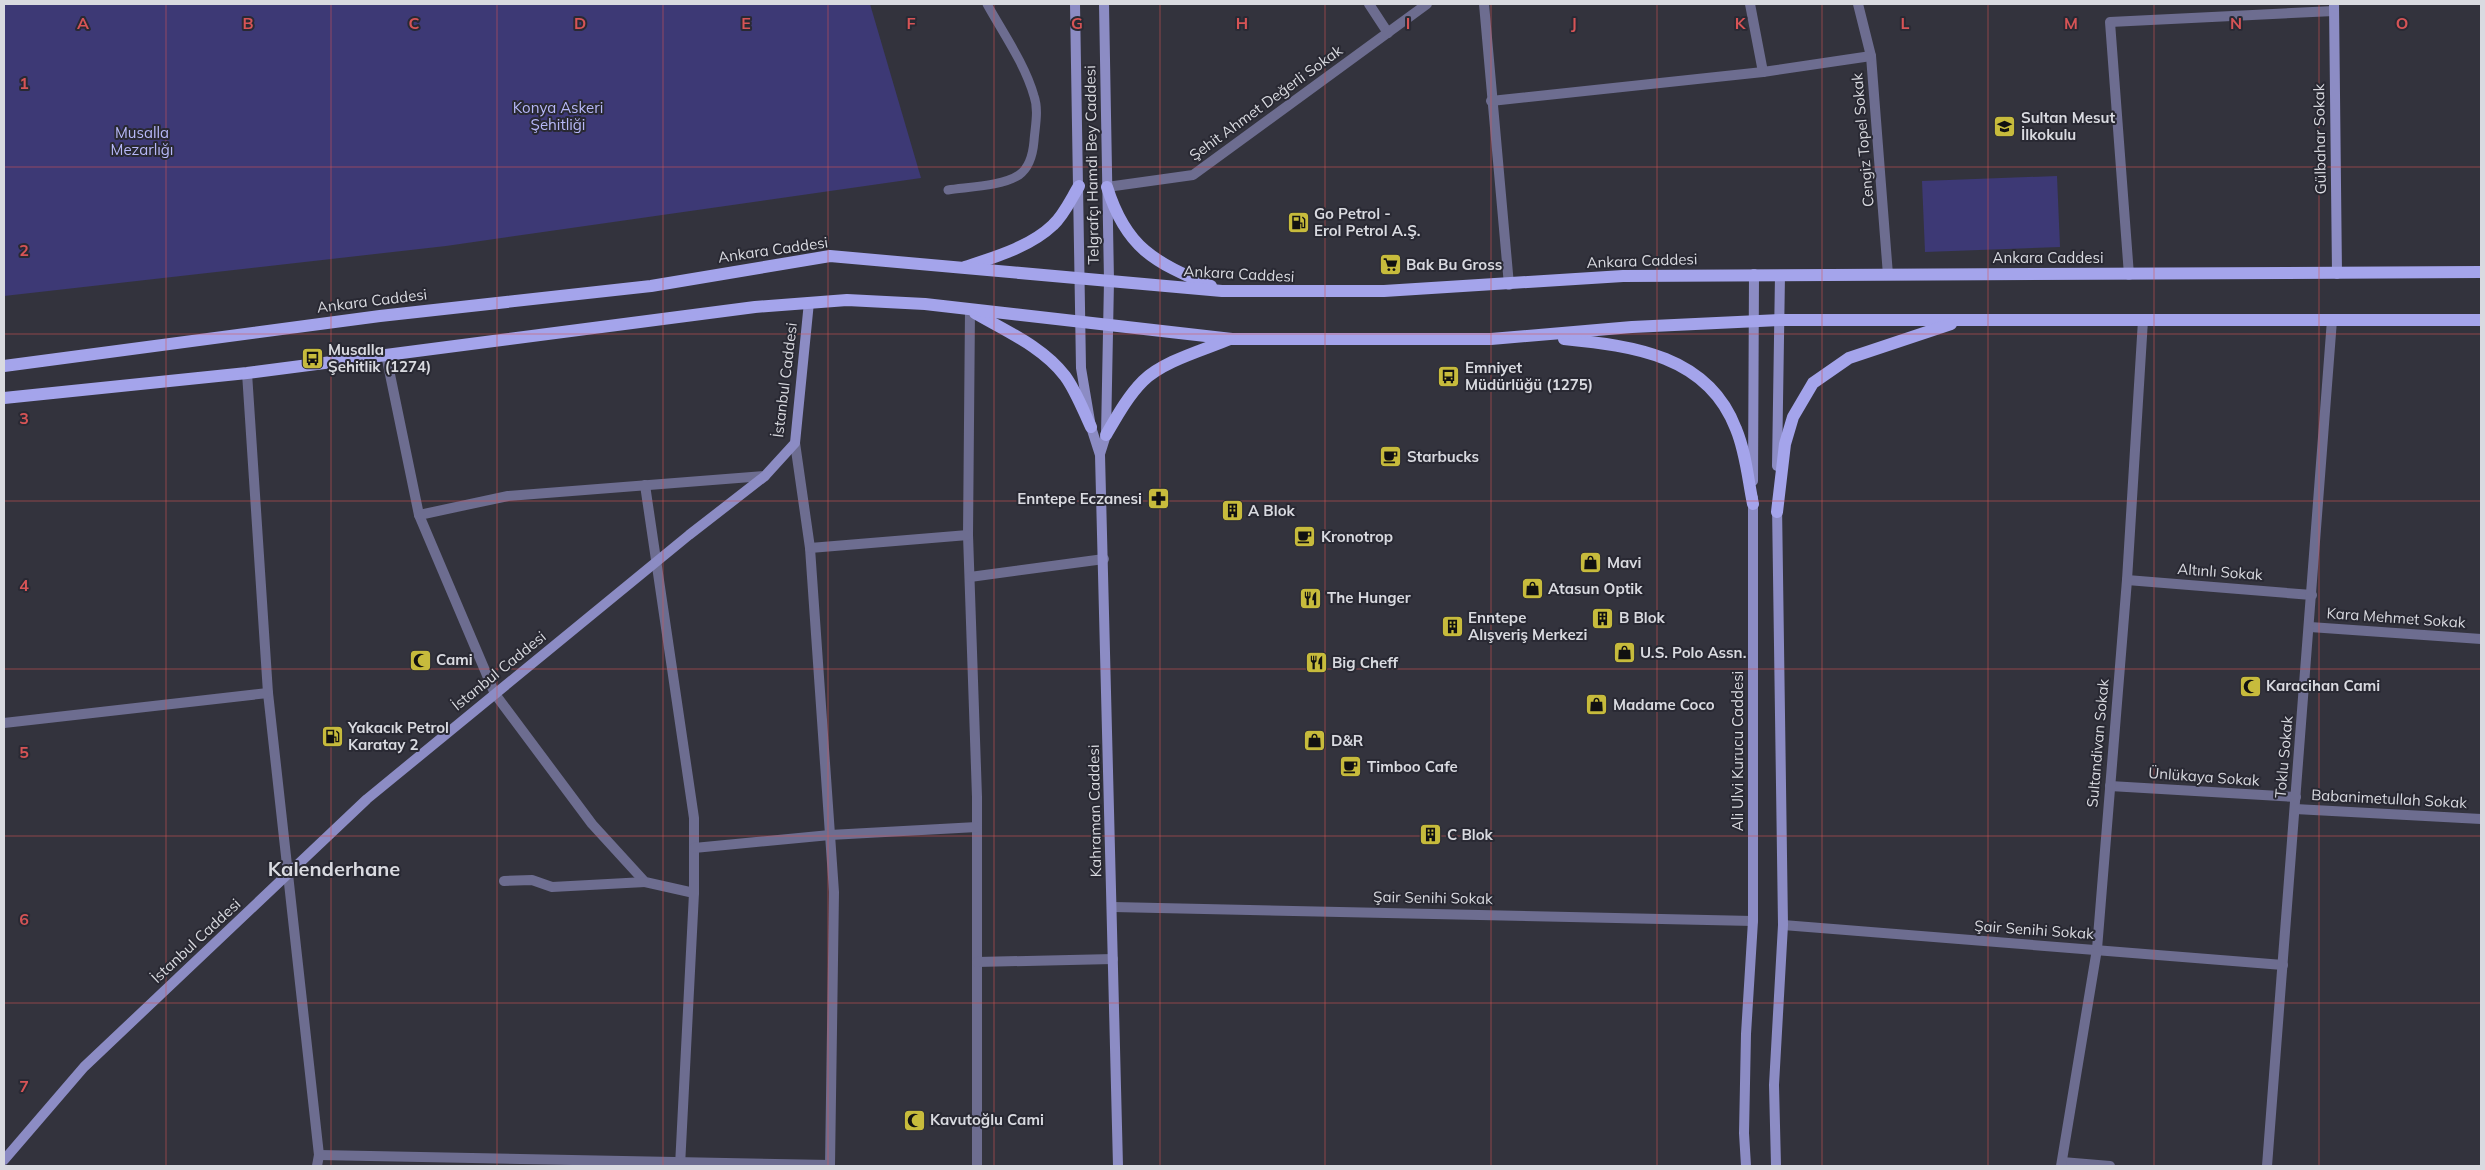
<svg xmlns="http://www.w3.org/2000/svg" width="2485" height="1170" font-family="Mulish,sans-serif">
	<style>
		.green { fill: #3d3975 }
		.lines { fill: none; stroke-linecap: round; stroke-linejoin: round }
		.lane { stroke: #6d6d90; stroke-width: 9 }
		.street { stroke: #6d6d90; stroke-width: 10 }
		.secondary { stroke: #8c8cc4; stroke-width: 10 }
		.primary { stroke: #a4a4eb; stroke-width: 12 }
		.grid { fill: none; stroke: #d75456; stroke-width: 1; stroke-opacity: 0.55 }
		.labels { text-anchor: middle; stroke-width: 4; stroke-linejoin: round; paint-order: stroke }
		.street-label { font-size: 15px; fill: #d9dae0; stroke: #292933 }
		.park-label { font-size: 15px; fill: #b7b8f8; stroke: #292933 }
		.poi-label { font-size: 15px; font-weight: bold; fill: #d9dae0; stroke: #292933; text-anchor: start }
		.district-label { font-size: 20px; font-weight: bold; fill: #d9dae0; stroke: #292933 }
		.grid-label { font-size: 16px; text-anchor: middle; font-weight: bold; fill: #d75456; stroke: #292933; stroke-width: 4; stroke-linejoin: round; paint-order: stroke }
	</style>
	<rect width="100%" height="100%" fill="#33333d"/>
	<g class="green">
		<path d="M 4,4 L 870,4 L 921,178 L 446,246 L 4,296 Z"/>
		<path d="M 2057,176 L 2060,247 L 1925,252 L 1922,181 Z"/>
	</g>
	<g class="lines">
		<path class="lane" d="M 948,190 C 967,187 1003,186 1019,175 C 1029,168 1033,153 1034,141 C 1035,127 1039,110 1034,96 C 1025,64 1003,33 987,4"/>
		<g class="street">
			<path d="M 1369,4 L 1388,33"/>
			<path d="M 1484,4 L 1509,285"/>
			<path d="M 1750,4 L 1763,72"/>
			<path d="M 1858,4 L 1871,56 L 1888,275"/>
			<path d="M 1491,101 L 1763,72 L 1871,56"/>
			<path d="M 1107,187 L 1193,175 L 1427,4"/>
			<path d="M 2129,275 L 2110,22 L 2334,11"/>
			<path d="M 970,310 L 968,535 L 977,797 L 977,1166"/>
			<path d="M 386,355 L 419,515 L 495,694 L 592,824 L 645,882 L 694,893"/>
			<path d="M 247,373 L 268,693 L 319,1155 L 317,1166"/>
			<path d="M 795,443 L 810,548 L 834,892 L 830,1166"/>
			<path d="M 645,485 L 694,818 L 694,893 L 680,1166"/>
			<path d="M 419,515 L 508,496 L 765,476"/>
			<path d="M 810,548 L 968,535"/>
			<path d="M 970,577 L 1104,559"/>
			<path d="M 2127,580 L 2312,595"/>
			<path d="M 2310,627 L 2481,639"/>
			<path d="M 4,723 L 268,693"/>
			<path d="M 2110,786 L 2296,797"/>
			<path d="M 2295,809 L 2481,819"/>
			<path d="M 694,848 L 830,835 L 977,827"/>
			<path d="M 504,881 L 532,880 L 552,887 L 645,882"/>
			<path d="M 1113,907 L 1753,921"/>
			<path d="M 1783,925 L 2283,965"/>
			<path d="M 977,962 L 1113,959"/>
			<path d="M 319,1155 L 830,1165"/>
			<path d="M 2062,1162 L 2110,1166"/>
			<path d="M 2061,1166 L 2097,949 L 2127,580 L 2143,320"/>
			<path d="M 2267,1166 L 2332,320"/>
		</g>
		<g class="secondary">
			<path d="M 1075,4 L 1081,368 L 1091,427 L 1100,455 L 1118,1166"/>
			<path d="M 2334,4 L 2337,274"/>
			<path d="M 1100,454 L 1106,435 L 1109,281 L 1104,4"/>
			<path d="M 1777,466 L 1780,275"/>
			<path d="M 1753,481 L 1754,274"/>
			<path d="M 4,1160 L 84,1067 L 367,799 L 689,535 L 765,476 L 795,443 L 809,302"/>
			<path d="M 1746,1166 L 1744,1133 L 1746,1034 L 1753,921 L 1753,498"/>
			<path d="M 1776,1166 L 1774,1085 L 1783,925 L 1777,505"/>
		</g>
		<g class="primary">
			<path d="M 1107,187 C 1126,248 1154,262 1211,286"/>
			<path d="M 965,267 C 995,257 1030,247 1053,225 C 1064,215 1071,199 1079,186"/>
			<path d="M 975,313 C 1006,331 1043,347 1065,376 C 1076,391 1083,410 1091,427"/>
			<path d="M 1564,339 C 1633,346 1708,355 1736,429 C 1746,453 1748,480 1753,504"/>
			<path d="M 4,366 L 380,316 L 651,286 L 830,256 L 1222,291 L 1384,291 L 1623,276 L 2481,272"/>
			<path d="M 4,398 L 247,373 L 755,307 L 847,300 L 925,304 L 1232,339 L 1491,339 L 1632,327 L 1780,320 L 2481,320"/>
			<path d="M 1106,435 C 1117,416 1128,396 1143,381 C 1163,361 1204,350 1230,339"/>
			<path d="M 1777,512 L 1785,444 L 1793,417 L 1813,383 L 1849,358 L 1951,324"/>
		</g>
	</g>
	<path class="grid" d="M 166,4 L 166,1166M 331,4 L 331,1166M 497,4 L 497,1166M 663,4 L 663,1166M 828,4 L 828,1166M 994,4 L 994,1166M 1160,4 L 1160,1166M 1325,4 L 1325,1166M 1491,4 L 1491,1166M 1657,4 L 1657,1166M 1822,4 L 1822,1166M 1988,4 L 1988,1166M 2154,4 L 2154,1166M 2319,4 L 2319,1166M 4,167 L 2481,167M 4,334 L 2481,334M 4,501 L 2481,501M 4,669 L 2481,669M 4,836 L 2481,836M 4,1003 L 2481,1003"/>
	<defs>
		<symbol id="school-square" viewBox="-11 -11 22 22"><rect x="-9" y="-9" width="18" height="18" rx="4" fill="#c7bb3c" stroke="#292933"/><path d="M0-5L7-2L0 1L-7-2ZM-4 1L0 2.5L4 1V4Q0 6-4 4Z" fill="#111"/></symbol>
		<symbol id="fuel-square" viewBox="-11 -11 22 22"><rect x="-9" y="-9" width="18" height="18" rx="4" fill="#c7bb3c" stroke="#292933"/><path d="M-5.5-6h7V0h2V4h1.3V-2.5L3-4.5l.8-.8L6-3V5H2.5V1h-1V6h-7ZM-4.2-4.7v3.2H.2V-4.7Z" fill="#111"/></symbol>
		<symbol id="supermarket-square" viewBox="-11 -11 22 22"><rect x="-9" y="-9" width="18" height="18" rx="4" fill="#c7bb3c" stroke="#292933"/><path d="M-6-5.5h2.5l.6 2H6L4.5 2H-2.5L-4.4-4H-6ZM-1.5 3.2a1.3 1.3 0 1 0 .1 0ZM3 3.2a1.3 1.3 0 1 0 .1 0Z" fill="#111"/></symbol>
		<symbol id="bus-square" viewBox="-11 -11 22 22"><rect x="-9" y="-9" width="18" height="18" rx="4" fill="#c7bb3c" stroke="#292933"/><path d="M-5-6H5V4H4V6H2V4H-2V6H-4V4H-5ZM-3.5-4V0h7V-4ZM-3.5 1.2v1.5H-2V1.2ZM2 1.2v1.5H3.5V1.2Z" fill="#111"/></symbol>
		<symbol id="cafe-square" viewBox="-11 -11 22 22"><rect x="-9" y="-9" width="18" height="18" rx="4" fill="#c7bb3c" stroke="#292933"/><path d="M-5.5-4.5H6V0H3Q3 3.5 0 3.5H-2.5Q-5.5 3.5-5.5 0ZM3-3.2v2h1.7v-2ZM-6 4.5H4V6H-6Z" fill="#111"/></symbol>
		<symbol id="pharmacy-square" viewBox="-11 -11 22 22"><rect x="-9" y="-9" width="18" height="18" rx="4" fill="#c7bb3c" stroke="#292933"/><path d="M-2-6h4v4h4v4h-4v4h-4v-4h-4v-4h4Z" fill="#111"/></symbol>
		<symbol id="building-square" viewBox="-11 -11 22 22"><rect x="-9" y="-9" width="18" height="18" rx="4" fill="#c7bb3c" stroke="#292933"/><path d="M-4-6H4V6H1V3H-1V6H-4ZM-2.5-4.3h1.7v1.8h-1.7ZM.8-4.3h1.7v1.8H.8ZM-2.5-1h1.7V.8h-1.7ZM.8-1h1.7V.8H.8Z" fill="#111"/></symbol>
		<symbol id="shop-square" viewBox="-11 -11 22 22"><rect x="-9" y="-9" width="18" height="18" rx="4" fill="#c7bb3c" stroke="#292933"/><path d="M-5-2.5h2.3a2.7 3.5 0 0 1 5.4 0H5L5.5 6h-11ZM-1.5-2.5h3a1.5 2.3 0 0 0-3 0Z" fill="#111"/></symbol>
		<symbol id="restaurant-square" viewBox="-11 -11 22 22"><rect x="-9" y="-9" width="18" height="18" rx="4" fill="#c7bb3c" stroke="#292933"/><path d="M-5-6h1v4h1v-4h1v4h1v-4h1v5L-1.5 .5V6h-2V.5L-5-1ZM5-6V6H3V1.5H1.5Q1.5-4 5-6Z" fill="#111"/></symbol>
		<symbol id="mosque-square" viewBox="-11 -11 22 22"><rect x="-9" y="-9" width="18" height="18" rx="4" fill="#c7bb3c" stroke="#292933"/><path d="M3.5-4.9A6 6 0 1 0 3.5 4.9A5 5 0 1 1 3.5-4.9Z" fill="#111"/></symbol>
	</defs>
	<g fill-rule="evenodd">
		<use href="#school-square" x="1992" y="114" width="25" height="25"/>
		<use href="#fuel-square" x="1286" y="210" width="25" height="25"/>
		<use href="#supermarket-square" x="1378" y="252" width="25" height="25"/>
		<use href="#bus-square" x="300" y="346" width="25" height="25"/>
		<use href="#bus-square" x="1436" y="364" width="25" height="25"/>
		<use href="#cafe-square" x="1378" y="444" width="25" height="25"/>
		<use href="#pharmacy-square" x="1146" y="486" width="25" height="25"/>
		<use href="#building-square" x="1220" y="498" width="25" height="25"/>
		<use href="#cafe-square" x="1292" y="524" width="25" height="25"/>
		<use href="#shop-square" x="1578" y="550" width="25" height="25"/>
		<use href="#shop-square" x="1520" y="576" width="25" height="25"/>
		<use href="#restaurant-square" x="1298" y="586" width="25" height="25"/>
		<use href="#building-square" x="1590" y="606" width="25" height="25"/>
		<use href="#building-square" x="1440" y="614" width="25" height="25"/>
		<use href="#shop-square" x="1612" y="640" width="25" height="25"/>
		<use href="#mosque-square" x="408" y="648" width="25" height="25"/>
		<use href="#restaurant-square" x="1304" y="650" width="25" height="25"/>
		<use href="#mosque-square" x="2238" y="674" width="25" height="25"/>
		<use href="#shop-square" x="1584" y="692" width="25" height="25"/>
		<use href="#fuel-square" x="320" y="724" width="25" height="25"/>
		<use href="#shop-square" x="1302" y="728" width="25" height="25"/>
		<use href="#cafe-square" x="1338" y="754" width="25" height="25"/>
		<use href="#building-square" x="1418" y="822" width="25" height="25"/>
		<use href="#mosque-square" x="902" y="1108" width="25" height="25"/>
	</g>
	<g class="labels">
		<g class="street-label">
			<text transform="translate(1266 103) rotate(-36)" y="5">Şehit Ahmet Değerli Sokak</text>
			<text transform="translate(2320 139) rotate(-91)" y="5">Gülbahar Sokak</text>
			<text transform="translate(1863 140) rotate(-95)" y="5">Cengiz Topel Sokak</text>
			<text transform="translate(1092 165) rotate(-91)" y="5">Telgrafçı Hamdi Bey Caddesi</text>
			<text transform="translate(773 250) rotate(-8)" y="5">Ankara Caddesi</text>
			<text x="2048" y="263">Ankara Caddesi</text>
			<text transform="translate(1642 261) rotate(-2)" y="5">Ankara Caddesi</text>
			<text transform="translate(1239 274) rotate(3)" y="5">Ankara Caddesi</text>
			<text transform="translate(372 301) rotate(-7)" y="5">Ankara Caddesi</text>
			<text transform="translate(785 380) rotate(-83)" y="5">İstanbul Caddesi</text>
			<text transform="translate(2220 572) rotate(4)" y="5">Altınlı Sokak</text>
			<text transform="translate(2396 618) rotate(4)" y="5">Kara Mehmet Sokak</text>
			<text transform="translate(499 671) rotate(-39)" y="5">İstanbul Caddesi</text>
			<text transform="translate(2098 743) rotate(-85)" y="5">Sultandivan Sokak</text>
			<text transform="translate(1738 751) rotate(-90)" y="5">Ali Ulvi Kurucu Caddesi</text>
			<text transform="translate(2284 757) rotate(-85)" y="5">Toklu Sokak</text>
			<text transform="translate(2204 777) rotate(4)" y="5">Ünlükaya Sokak</text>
			<text transform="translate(2389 799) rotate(3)" y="5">Babanimetullah Sokak</text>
			<text transform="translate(1095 811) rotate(-91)" y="5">Kahraman Caddesi</text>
			<text transform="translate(1433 898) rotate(1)" y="5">Şair Senihi Sokak</text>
			<text transform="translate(2034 930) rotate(4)" y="5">Şair Senihi Sokak</text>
			<text transform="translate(196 941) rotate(-43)" y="5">İstanbul Caddesi</text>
		</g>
		<g class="park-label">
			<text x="558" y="113">Konya Askeri<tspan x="558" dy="17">Şehitliği</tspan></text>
			<text x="142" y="138">Musalla<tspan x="142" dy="17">Mezarlığı</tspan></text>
		</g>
		<g class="poi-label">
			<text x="2021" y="123">Sultan Mesut<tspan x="2021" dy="17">İlkokulu</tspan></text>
			<text x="1314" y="219">Go Petrol -<tspan x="1314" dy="17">Erol Petrol A.Ş.</tspan></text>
			<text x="1406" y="270">Bak Bu Gross</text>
			<text x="328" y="355">Musalla<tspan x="328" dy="17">Şehitlik (1274)</tspan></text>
			<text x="1465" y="373">Emniyet<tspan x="1465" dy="17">Müdürlüğü (1275)</tspan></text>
			<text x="1407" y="462">Starbucks</text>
			<text x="1142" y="504" text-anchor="end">Enntepe Eczanesi</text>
			<text x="1248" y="516">A Blok</text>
			<text x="1321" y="542">Kronotrop</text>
			<text x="1607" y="568">Mavi</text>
			<text x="1548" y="594">Atasun Optik</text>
			<text x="1327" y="603">The Hunger</text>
			<text x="1468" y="623">Enntepe<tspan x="1468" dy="17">Alışveriş Merkezi</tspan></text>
			<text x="1619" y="623">B Blok</text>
			<text x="1640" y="658">U.S. Polo Assn.</text>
			<text x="436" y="665">Cami</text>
			<text x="1332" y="668">Big Cheff</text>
			<text x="2266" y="691">Karacihan Cami</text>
			<text x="1613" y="710">Madame Coco</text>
			<text x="348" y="733">Yakacık Petrol<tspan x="348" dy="17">Karatay 2</tspan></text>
			<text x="1331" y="746">D&amp;R</text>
			<text x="1367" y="772">Timboo Cafe</text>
			<text x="1447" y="840">C Blok</text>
			<text x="930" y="1125">Kavutoğlu Cami</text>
		</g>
		<g class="district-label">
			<text x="334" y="876">Kalenderhane</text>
		</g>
	</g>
	<g class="grid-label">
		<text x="83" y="29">A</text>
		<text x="248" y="29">B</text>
		<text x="414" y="29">C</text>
		<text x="580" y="29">D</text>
		<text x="746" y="29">E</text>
		<text x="911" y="29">F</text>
		<text x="1077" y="29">G</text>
		<text x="1242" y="29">H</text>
		<text x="1408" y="29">I</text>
		<text x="1574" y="29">J</text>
		<text x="1740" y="29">K</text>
		<text x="1905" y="29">L</text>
		<text x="2071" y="29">M</text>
		<text x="2236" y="29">N</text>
		<text x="2402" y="29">O</text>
		<text x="24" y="89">1</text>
		<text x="24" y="256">2</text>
		<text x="24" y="424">3</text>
		<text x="24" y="591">4</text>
		<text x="24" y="758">5</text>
		<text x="24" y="925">6</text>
		<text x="24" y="1092">7</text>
	</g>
	<rect width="2485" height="1170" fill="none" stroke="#d9dae0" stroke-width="10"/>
</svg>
